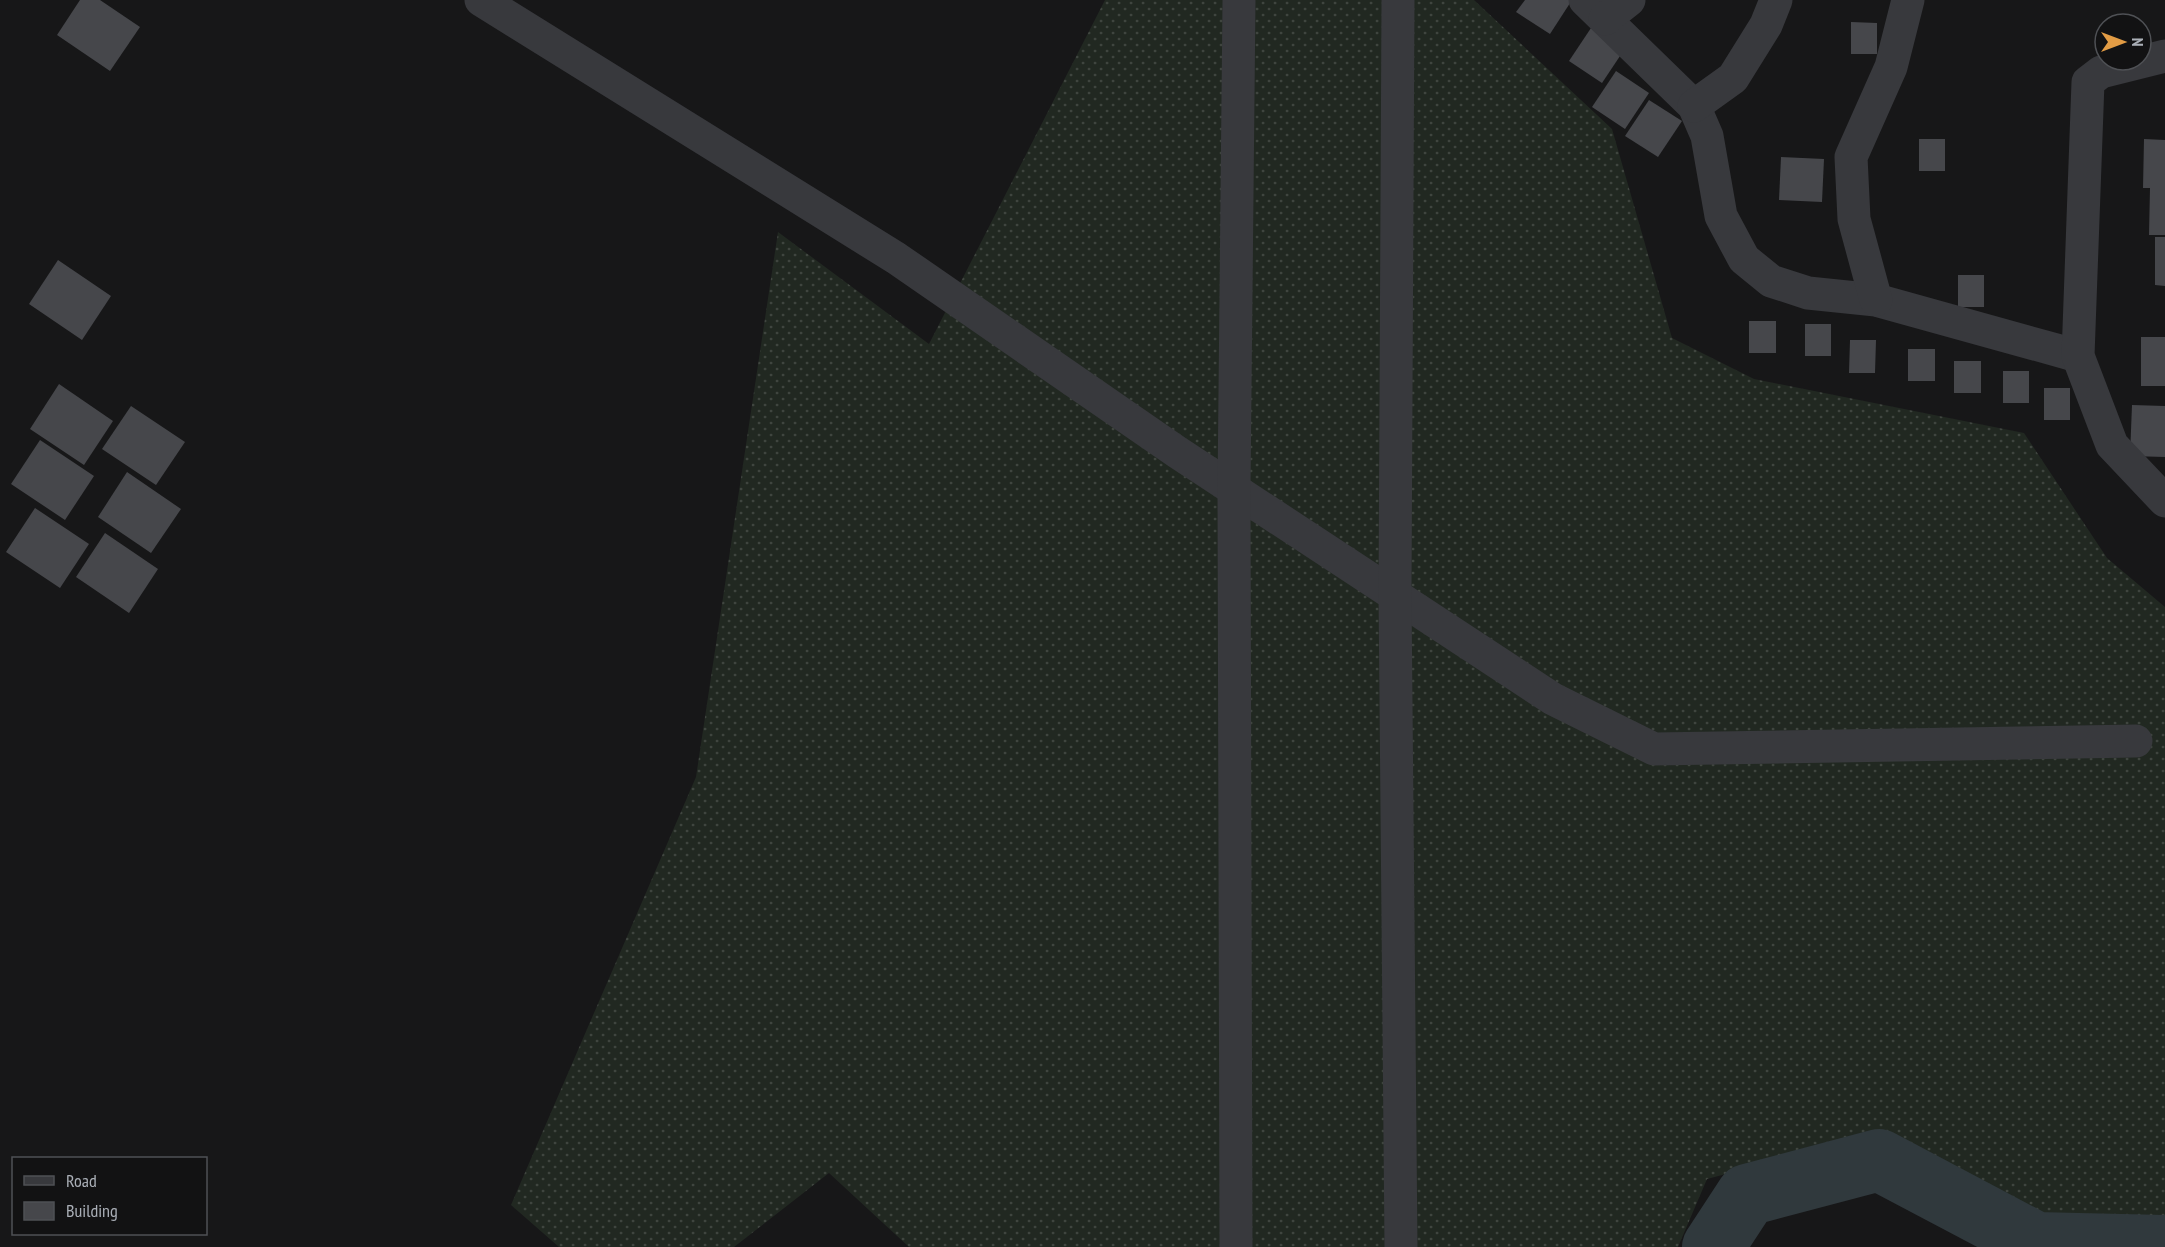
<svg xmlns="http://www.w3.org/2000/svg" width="2165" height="1247" font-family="'PT Sans Narrow',sans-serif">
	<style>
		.grass { fill: url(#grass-dots) }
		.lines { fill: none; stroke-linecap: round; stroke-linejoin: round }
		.river { stroke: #30393d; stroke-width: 62 }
		.building { fill: #46474b }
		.minor { stroke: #38393d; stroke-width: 33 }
	</style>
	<defs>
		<pattern id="grass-dots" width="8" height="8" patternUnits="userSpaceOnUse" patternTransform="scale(1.5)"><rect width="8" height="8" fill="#212821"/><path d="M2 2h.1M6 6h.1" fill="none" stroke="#3f453f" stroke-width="1.8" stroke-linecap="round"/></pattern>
	</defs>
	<rect width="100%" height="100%" fill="#171718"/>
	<path class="grass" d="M 1105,0 L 1474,0 L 1612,129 L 1672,338 L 1754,379 L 2024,433 L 2107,558 L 2165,607 L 2165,1230 L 2121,1236 L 1999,1217 L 1882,1133 L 1707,1179 L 1678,1247 L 909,1247 L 829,1173 L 734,1247 L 559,1247 L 511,1205 L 696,777 L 778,232 L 929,344 Z"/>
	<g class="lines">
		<path class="river" d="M 1713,1247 L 1747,1195 L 1879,1160 L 2036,1243 L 2165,1246"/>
	</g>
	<g class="building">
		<path d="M 80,0 L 100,0 L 140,27 L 110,71 L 57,35 Z"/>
		<path d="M 1525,0 L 1572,0 L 1550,34 L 1516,12 Z"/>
		<path d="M 1851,22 L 1877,23 L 1877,54 L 1851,54 Z"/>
		<path d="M 1593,25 L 1626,47 L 1602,83 L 1569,61 Z"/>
		<path d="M 1616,71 L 1649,93 L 1625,129 L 1592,107 Z"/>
		<path d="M 1649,100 L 1682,121 L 1658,157 L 1625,136 Z"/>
		<rect x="1919" y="139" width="26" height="32"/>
		<path d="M 2144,139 L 2165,140 L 2165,235 L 2149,235 L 2150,188 L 2143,188 Z"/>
		<path d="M 1781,157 L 1824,159 L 1822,202 L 1779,200 Z"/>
		<path d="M 2155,237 L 2165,237 L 2165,286 L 2155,285 Z"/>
		<path d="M 58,260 L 111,296 L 82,340 L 29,304 Z"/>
		<rect x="1958" y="275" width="26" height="32"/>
		<rect x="1749" y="321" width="27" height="32"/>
		<rect x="1805" y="324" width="26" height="32"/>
		<rect x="2141" y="337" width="24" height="49"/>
		<path d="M 1850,340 L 1876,340 L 1875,373 L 1849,373 Z"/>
		<rect x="1908" y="349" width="27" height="32"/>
		<rect x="1954" y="361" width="27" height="32"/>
		<rect x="2003" y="371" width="26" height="32"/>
		<path d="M 59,384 L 113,421 L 84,465 L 30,429 Z"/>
		<rect x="2044" y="388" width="26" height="32"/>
		<path d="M 2132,405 L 2165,406 L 2165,457 L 2130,456 Z"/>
		<path d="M 131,406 L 185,442 L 156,485 L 102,449 Z"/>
		<path d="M 40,440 L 94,476 L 65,520 L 11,484 Z"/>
		<path d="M 127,472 L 181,509 L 151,553 L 98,517 Z"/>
		<path d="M 35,508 L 89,544 L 60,588 L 6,552 Z"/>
		<path d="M 105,533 L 158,569 L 129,613 L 76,577 Z"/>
	</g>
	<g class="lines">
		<g class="minor">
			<path d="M 481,0 L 896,258 L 1177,452 L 1553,699 L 1654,749 L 2136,741"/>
			<path d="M 1398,0 L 1395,594 L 1401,1247"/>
			<path d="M 1585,0 L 1694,106 L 1707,136 L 1721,216 L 1744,259 L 1771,281 L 1808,293 L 1876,300 L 2078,356"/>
			<path d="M 1605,19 L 1629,0"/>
			<path d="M 2165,56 L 2101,72 L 2088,82 L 2078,356 L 2112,445 L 2165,501"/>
			<path d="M 1694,106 L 1733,78 L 1766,25 L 1776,0"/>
			<path d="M 1876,300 L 1854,219 L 1851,157 L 1891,67 L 1908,0"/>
			<path d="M 1236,1247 L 1234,489 L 1239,0"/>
		</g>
	</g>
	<rect x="12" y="1157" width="195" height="78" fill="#121213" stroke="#4f5155" stroke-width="1.5"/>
	<rect x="24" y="1176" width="30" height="9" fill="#38393d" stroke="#4f5155" stroke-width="1.5"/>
	<text x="66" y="1187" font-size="18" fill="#aaafb7">Road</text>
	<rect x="24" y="1202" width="30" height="18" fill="#46474b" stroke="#4f5155" stroke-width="1.5"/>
	<text x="66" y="1217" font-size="18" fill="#aaafb7">Building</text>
	<g transform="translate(2123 42) rotate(90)"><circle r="28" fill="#121213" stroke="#4f5155" stroke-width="1.5"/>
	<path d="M0-4.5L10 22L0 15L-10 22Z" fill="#e29c45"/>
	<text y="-9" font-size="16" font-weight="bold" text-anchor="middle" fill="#aaafb7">N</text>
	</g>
</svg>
